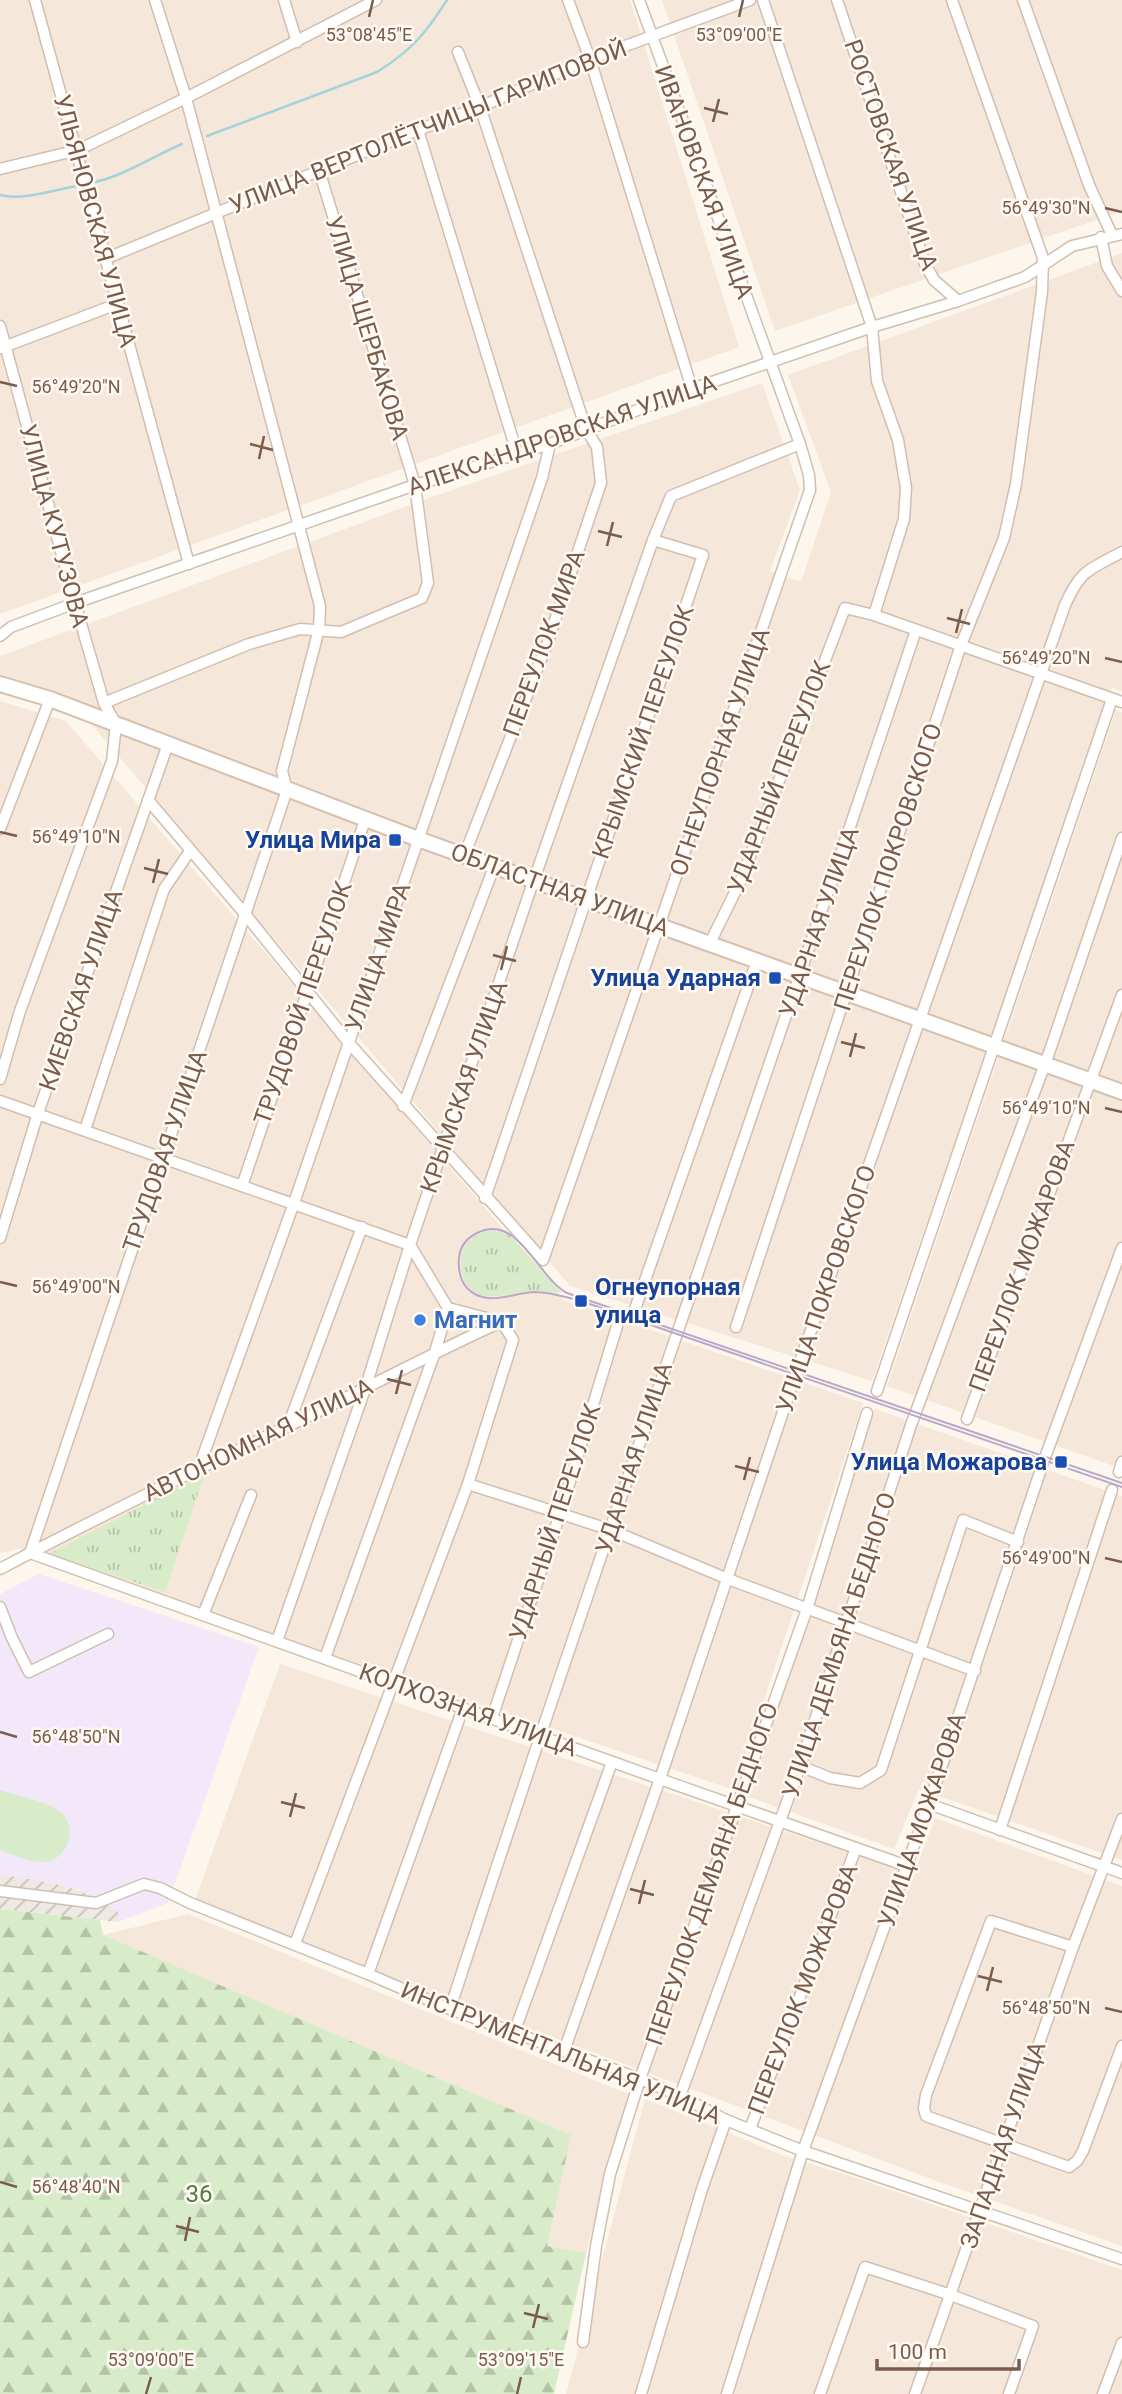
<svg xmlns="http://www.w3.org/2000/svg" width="1122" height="2394" font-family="Roboto,sans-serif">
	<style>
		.residential { fill: #f5e8da }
		.industrial { fill: url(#industrial-furrows) }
		.education { fill: #f3e8fa }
		.grass { fill: url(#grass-tufts) }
		.forest { fill: url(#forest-firs) }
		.garden { fill: #d8ecc9 }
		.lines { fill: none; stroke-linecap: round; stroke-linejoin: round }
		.stream { stroke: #a5d3da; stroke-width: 2.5 }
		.street-casing { stroke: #d1beb0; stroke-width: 13 }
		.secondary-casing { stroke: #d6c0b0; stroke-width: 18 }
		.street { stroke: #fff; stroke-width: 10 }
		.secondary { stroke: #fff; stroke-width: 14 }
		.tram { stroke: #b9a8c9; stroke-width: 2 }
		.ticks { fill: none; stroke: #7a5c4d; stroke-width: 2.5 }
		.transit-dot { fill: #1a4fb4; stroke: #fffaf3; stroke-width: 2.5 }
		.shop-dot { fill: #3f7fe0; stroke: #fffaf3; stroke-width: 2.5 }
		.labels { text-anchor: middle; stroke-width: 5; stroke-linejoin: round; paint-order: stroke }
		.street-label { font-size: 24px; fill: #7a5c4d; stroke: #fffaf3 }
		.transit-label { font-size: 24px; font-weight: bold; fill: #164399; stroke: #fffaf3; text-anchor: end }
		.shop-label { font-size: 24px; font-weight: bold; fill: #366cbe; stroke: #fffaf3; text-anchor: start }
		.park-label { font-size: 24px; fill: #537a41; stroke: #fffaf3 }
		.ticks-label { font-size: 18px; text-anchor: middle; fill: #7a5c4d; stroke: #fffaf3; stroke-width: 5; stroke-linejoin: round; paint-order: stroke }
	</style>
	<defs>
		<pattern id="industrial-furrows" width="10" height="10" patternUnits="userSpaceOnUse" patternTransform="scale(1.75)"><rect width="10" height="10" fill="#efe9e4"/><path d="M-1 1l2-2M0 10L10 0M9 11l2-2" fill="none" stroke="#c7c0bb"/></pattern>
		<pattern id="grass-tufts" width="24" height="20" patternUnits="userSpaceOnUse" patternTransform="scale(1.75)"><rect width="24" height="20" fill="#d8ecc9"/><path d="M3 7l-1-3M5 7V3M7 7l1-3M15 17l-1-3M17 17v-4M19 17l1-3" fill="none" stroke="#b4c2a5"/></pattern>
		<pattern id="forest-firs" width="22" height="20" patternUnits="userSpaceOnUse" patternTransform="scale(1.75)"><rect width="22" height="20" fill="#d8ecc9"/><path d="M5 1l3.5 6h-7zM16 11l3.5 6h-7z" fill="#b4c2a5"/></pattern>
	</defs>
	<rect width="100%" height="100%" fill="#fdf6ec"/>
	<g class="residential">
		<path d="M 0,0 L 630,0 L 739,347 L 0,614 Z"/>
		<path d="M 662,0 L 1122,0 L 1122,211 L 775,331 Z"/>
		<path d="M 1122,253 L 1122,691 L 1112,688 L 872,1381 L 570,1286 L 70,699 L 0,676 L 0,656 L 432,497 L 762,383 L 800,490 L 770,571 L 801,582 L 831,492 L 788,375 Z"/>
		<path d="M 0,701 L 66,721 L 564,1300 L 863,1403 L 734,1790 L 20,1549 L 0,1553 Z"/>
		<path d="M 1116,710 L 1122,712 L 1122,1469 L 887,1386 Z"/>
		<path d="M 875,1409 L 1122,1496 L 1122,1860 L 919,1789 L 894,1849 L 746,1796 Z"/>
		<path d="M 280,1664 L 914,1874 L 935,1818 L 1122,1886 L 1122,2246 L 934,2180 L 194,1903 Z"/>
		<path d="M 188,1914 L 628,2094 L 586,2253 L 546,2247 L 103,1935 Z"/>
		<path d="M 645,2099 L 787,2157 L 850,2176 L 1122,2270 L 1122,2394 L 566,2394 Z"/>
	</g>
	<path class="industrial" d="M 0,1874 L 53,1883 L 81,1891 L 118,1911 L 118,1922 L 0,1909 Z"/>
	<path class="education" d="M 39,1574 L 259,1647 L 168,1903 L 118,1922 L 118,1911 L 81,1891 L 53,1883 L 0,1874 L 0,1594 Z"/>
	<g class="grass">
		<path d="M 493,1230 L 500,1230 L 511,1236 L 562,1293 C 553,1292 543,1291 534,1291 C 511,1291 477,1309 464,1279 C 460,1271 460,1260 463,1251 C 467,1238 481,1232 493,1230 Z"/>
		<path d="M 205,1473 L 165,1592 L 49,1554 Z"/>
	</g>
	<path class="forest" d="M 0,1909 L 100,1920 L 103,1935 L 571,2135 L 547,2246 L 586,2253 L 554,2394 L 0,2394 Z"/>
	<path class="garden" d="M 0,1790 C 18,1796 42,1800 58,1810 C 80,1825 69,1861 43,1862 C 29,1862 13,1855 0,1850 Z"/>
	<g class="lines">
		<g class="stream">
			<path d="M 207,136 L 377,72 C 411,51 426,33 447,0"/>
			<path d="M 90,183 C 123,177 151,157 182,144"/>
			<path d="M 0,195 C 21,201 59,189 81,185"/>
		</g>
		<defs>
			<g id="street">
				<path d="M 35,0 L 189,564"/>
				<path d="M 284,0 L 297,42"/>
				<path d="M 568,0 L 590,59 L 692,389"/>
				<path d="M 763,0 L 872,327 L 877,381 L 898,440 L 906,488 L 904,519 L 874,615"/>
				<path d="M 837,0 L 925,264 L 934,280 L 958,301"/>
				<path d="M 1023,0 L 1089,185 L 1112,235"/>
				<path d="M 458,52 L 480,107 L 586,429 L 597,447 L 601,483 L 547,644 L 464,856"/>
				<path d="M 418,130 L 517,453"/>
				<path d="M 0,169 L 78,150 L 186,98 L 376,0"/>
				<path d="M 1101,237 L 1107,266 L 1122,291"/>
				<path d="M 107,258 L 418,130 L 480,107 L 590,59 L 750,0"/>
				<path d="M 0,326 L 75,603 L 104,703 L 116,724 L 112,761 L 20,1011 L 0,1079"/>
				<path d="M 1,348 L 117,304"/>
				<path d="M 0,636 L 11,627 L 75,603 L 415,485 L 550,444 L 692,389 L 872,327 L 958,301 L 1025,277 L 1072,246 L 1122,234"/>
				<path d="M 104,703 L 249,644 L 300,629 L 341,632 L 422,598 L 428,583 L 415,485 L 319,170"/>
				<path d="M 148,800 L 245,914 L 349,1043 L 543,1260 L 810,490 L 809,475 L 800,444 L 639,0"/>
				<path d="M 0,829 L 50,699"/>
				<path d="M 709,945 L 741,880 L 845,608 L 874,615 L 1122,702"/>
				<path d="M 0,1101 L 410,1245 L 448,1308 L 502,1322"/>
				<path d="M 403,1106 L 494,867"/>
				<path d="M 85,1130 L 164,889 L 190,851"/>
				<path d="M 242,1186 L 365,820"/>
				<path d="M 485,1198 L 703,555 L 653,540"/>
				<path d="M 0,1238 L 38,1113 L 168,744"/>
				<path d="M 635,1309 L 757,961"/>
				<path d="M 736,1327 L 961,645 L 1004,538 L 1016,484 L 1042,292 L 1043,258 L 952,0"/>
				<path d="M 877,1391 L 1112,699"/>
				<path d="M 967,1419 L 1122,995"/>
				<path d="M 288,1426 L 362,1227"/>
				<path d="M 199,1467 L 294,1203 L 542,478 L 550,444"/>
				<path d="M 1119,1472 L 1122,1462"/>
				<path d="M 468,1484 L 611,1530 L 728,1579 L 975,1671"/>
				<path d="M 30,1553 L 287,790 L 282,771 L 319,629 L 320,606 L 186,98 L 155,0"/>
				<path d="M 30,1553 C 323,1658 614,1764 907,1866"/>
				<path d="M 0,1569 C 94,1519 190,1473 286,1427 C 358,1393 428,1355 501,1322"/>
				<path d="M 0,1607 L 12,1638 L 29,1672 L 108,1634"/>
				<path d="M 203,1615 L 251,1495"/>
				<path d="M 277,1641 L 366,1386 L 410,1245 L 530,891 L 653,540 L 671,496 L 800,444"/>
				<path d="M 325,1658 L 435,1352 L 448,1308"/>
				<path d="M 492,1718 L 560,1514 L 617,1326"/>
				<path d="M 800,1766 L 830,1778 L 860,1783 L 881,1770 L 963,1520 L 1018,1542"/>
				<path d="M 929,1804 L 1122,1873"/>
				<path d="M 1000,1830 L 1112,1490"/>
				<path d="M 0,1891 L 96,1903 L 144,1884 L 160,1888 L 190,1903 L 368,1974 L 450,2009 L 640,2079 L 680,2096 L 726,2120 L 803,2151 L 1122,2259"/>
				<path d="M 295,1944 L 468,1484 L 513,1340 L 502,1322"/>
				<path d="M 1073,1947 L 991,1921 L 926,2095 L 924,2108 L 926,2116 L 1069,2167 L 1077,2161 L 1083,2151 L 1122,2046"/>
				<path d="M 368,1974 L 463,1708"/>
				<path d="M 450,2009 C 600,1548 763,1091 916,630"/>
				<path d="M 514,2033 L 612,1762"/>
				<path d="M 564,2051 L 660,1779 L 794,1379 L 1065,605 C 1081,569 1089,570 1122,552"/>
				<path d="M 680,2096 L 800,1766 L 911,1425 L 1049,1053 L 1122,838"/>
				<path d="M 750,2129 L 856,1848"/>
				<path d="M 583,2342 L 596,2246 L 610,2174 L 640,2079 L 807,1609 L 867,1413"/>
				<path d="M 641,2394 L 702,2189 L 726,2120"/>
				<path d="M 727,2394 L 803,2151 L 929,1804 L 1043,1463 L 1122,1248"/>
				<path d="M 820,2394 L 865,2267 L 951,2295 L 1033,2326 L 1009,2394"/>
				<path d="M 915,2394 L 1073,1947 L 1122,1819"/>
				<path d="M 1103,2394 L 1122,2343"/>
			</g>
			<path id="secondary" d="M 0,684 L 50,699 L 418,839 L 1122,1092"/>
		</defs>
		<use href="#street" class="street-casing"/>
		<use href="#secondary" class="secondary-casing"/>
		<use href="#street" class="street"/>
		<use href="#secondary" class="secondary"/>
		<path class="tram" d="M 1122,1483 L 567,1293 C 537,1277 518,1212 477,1233 C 467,1238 460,1247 459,1258 C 458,1270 460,1280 467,1288 C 486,1308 512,1293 534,1292 C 550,1292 566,1297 581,1301 L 1122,1487"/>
	</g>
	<path class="ticks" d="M 369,17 L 373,0M 739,17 L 743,0M 704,108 L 728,114M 713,122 L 719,99M 1105,208 L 1122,212M 0,382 L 17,386M 250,444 L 273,450M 259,459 L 264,436M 598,531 L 622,537M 607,546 L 613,522M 947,618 L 970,624M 956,633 L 962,609M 1105,658 L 1122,662M 0,832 L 17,836M 144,868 L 168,874M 153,883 L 159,859M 493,955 L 516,961M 501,970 L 507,946M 841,1042 L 865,1048M 850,1057 L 856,1033M 1105,1108 L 1122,1112M 0,1282 L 17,1286M 387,1379 L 411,1385M 396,1394 L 402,1370M 735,1466 L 759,1472M 744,1480 L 750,1457M 1105,1558 L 1122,1562M 0,1732 L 17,1737M 281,1802 L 305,1808M 290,1817 L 296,1793M 630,1889 L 654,1895M 639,1904 L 645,1880M 978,1976 L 1002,1982M 987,1991 L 993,1967M 1105,2008 L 1122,2012M 0,2182 L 17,2187M 176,2226 L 199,2232M 185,2241 L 190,2217M 524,2313 L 548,2319M 533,2328 L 539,2304M 146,2394 L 151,2377M 517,2394 L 521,2377"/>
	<g class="transit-dot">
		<rect x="388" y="833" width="14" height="14" rx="3.5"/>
		<rect x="768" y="971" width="14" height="14" rx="3.5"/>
		<rect x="574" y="1294" width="14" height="14" rx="3.5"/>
		<rect x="1054" y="1455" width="14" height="14" rx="3.5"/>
	</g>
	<circle class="shop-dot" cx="420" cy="1320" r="7"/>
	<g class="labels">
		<g class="street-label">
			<text transform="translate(428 127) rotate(-22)" y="8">УЛИЦА ВЕРТОЛЁТЧИЦЫ ГАРИПОВОЙ</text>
			<text transform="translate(891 155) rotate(71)" y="8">РОСТОВСКАЯ УЛИЦА</text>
			<text transform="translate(704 182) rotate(70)" y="8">ИВАНОВСКАЯ УЛИЦА</text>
			<text transform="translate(95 221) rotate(75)" y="8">УЛЬЯНОВСКАЯ УЛИЦА</text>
			<text transform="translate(367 328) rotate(73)" y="8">УЛИЦА ЩЕРБАКОВА</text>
			<text transform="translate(562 435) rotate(-19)" y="8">АЛЕКСАНДРОВСКАЯ УЛИЦА</text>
			<text transform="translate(54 526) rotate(75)" y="8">УЛИЦА КУТУЗОВА</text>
			<text transform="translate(544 643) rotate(-70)" y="8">ПЕРЕУЛОК МИРА</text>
			<text transform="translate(643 732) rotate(-71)" y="8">КРЫМСКИЙ ПЕРЕУЛОК</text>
			<text transform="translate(720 752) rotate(-71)" y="8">ОГНЕУПОРНАЯ УЛИЦА</text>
			<text transform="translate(779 777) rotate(-69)" y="8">УДАРНЫЙ ПЕРЕУЛОК</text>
			<text transform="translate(888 867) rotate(-72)" y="8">ПЕРЕУЛОК ПОКРОВСКОГО</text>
			<text transform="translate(560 890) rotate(20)" y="8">ОБЛАСТНАЯ УЛИЦА</text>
			<text transform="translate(819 922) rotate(-71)" y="8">УДАРНАЯ УЛИЦА</text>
			<text transform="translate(378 957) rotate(-71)" y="8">УЛИЦА МИРА</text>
			<text transform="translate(81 990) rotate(-71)" y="8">КИЕВСКАЯ УЛИЦА</text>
			<text transform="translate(303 1003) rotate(-71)" y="8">ТРУДОВОЙ ПЕРЕУЛОК</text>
			<text transform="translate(464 1087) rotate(-71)" y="8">КРЫМСКАЯ УЛИЦА</text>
			<text transform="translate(165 1151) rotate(-71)" y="8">ТРУДОВАЯ УЛИЦА</text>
			<text transform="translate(1022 1266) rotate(-70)" y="8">ПЕРЕУЛОК МОЖАРОВА</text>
			<text transform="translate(826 1289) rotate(-71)" y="8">УЛИЦА ПОКРОВСКОГО</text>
			<text transform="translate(258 1440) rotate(-26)" y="8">АВТОНОМНАЯ УЛИЦА</text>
			<text transform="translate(634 1458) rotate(-72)" y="8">УДАРНАЯ УЛИЦА</text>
			<text transform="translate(555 1522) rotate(-72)" y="8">УДАРНЫЙ ПЕРЕУЛОК</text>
			<text transform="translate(839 1645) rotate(-72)" y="8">УЛИЦА ДЕМЬЯНА БЕДНОГО</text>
			<text transform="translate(468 1710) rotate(20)" y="8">КОЛХОЗНАЯ УЛИЦА</text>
			<text transform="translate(922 1820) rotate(-71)" y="8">УЛИЦА МОЖАРОВА</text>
			<text transform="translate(712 1874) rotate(-71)" y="8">ПЕРЕУЛОК ДЕМЬЯНА БЕДНОГО</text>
			<text transform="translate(803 1989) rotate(-69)" y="8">ПЕРЕУЛОК МОЖАРОВА</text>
			<text transform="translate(561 2053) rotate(22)" y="8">ИНСТРУМЕНТАЛЬНАЯ УЛИЦА</text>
			<text transform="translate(1003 2145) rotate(-71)" y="8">ЗАПАДНАЯ УЛИЦА</text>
		</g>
		<g class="transit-label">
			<text x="381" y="848">Улица Мира</text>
			<text x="761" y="986">Улица Ударная</text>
			<text x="595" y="1295" text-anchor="start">Огнеупорная<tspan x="595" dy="28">улица</tspan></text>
			<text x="1047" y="1470">Улица Можарова</text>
		</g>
		<g class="shop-label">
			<text x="434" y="1328">Магнит</text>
		</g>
		<g class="park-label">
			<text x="199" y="2202">36</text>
		</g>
	</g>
	<g class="ticks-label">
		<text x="369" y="41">53°08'45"E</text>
		<text x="739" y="41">53°09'00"E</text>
		<text x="1046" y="214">56°49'30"N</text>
		<text x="76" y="393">56°49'20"N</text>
		<text x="1046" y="664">56°49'20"N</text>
		<text x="76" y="843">56°49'10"N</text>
		<text x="1046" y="1114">56°49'10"N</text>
		<text x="76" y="1293">56°49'00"N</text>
		<text x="1046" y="1564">56°49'00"N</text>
		<text x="76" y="1743">56°48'50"N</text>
		<text x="1046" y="2014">56°48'50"N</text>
		<text x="76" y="2193">56°48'40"N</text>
		<text x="151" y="2366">53°09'00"E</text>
		<text x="521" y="2366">53°09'15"E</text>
	</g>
	<path d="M877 2359v10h142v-10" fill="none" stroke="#7a5c4d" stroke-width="3.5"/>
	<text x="888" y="2359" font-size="21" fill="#7a5c4d" stroke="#fffaf3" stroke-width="5" paint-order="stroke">100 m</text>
</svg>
